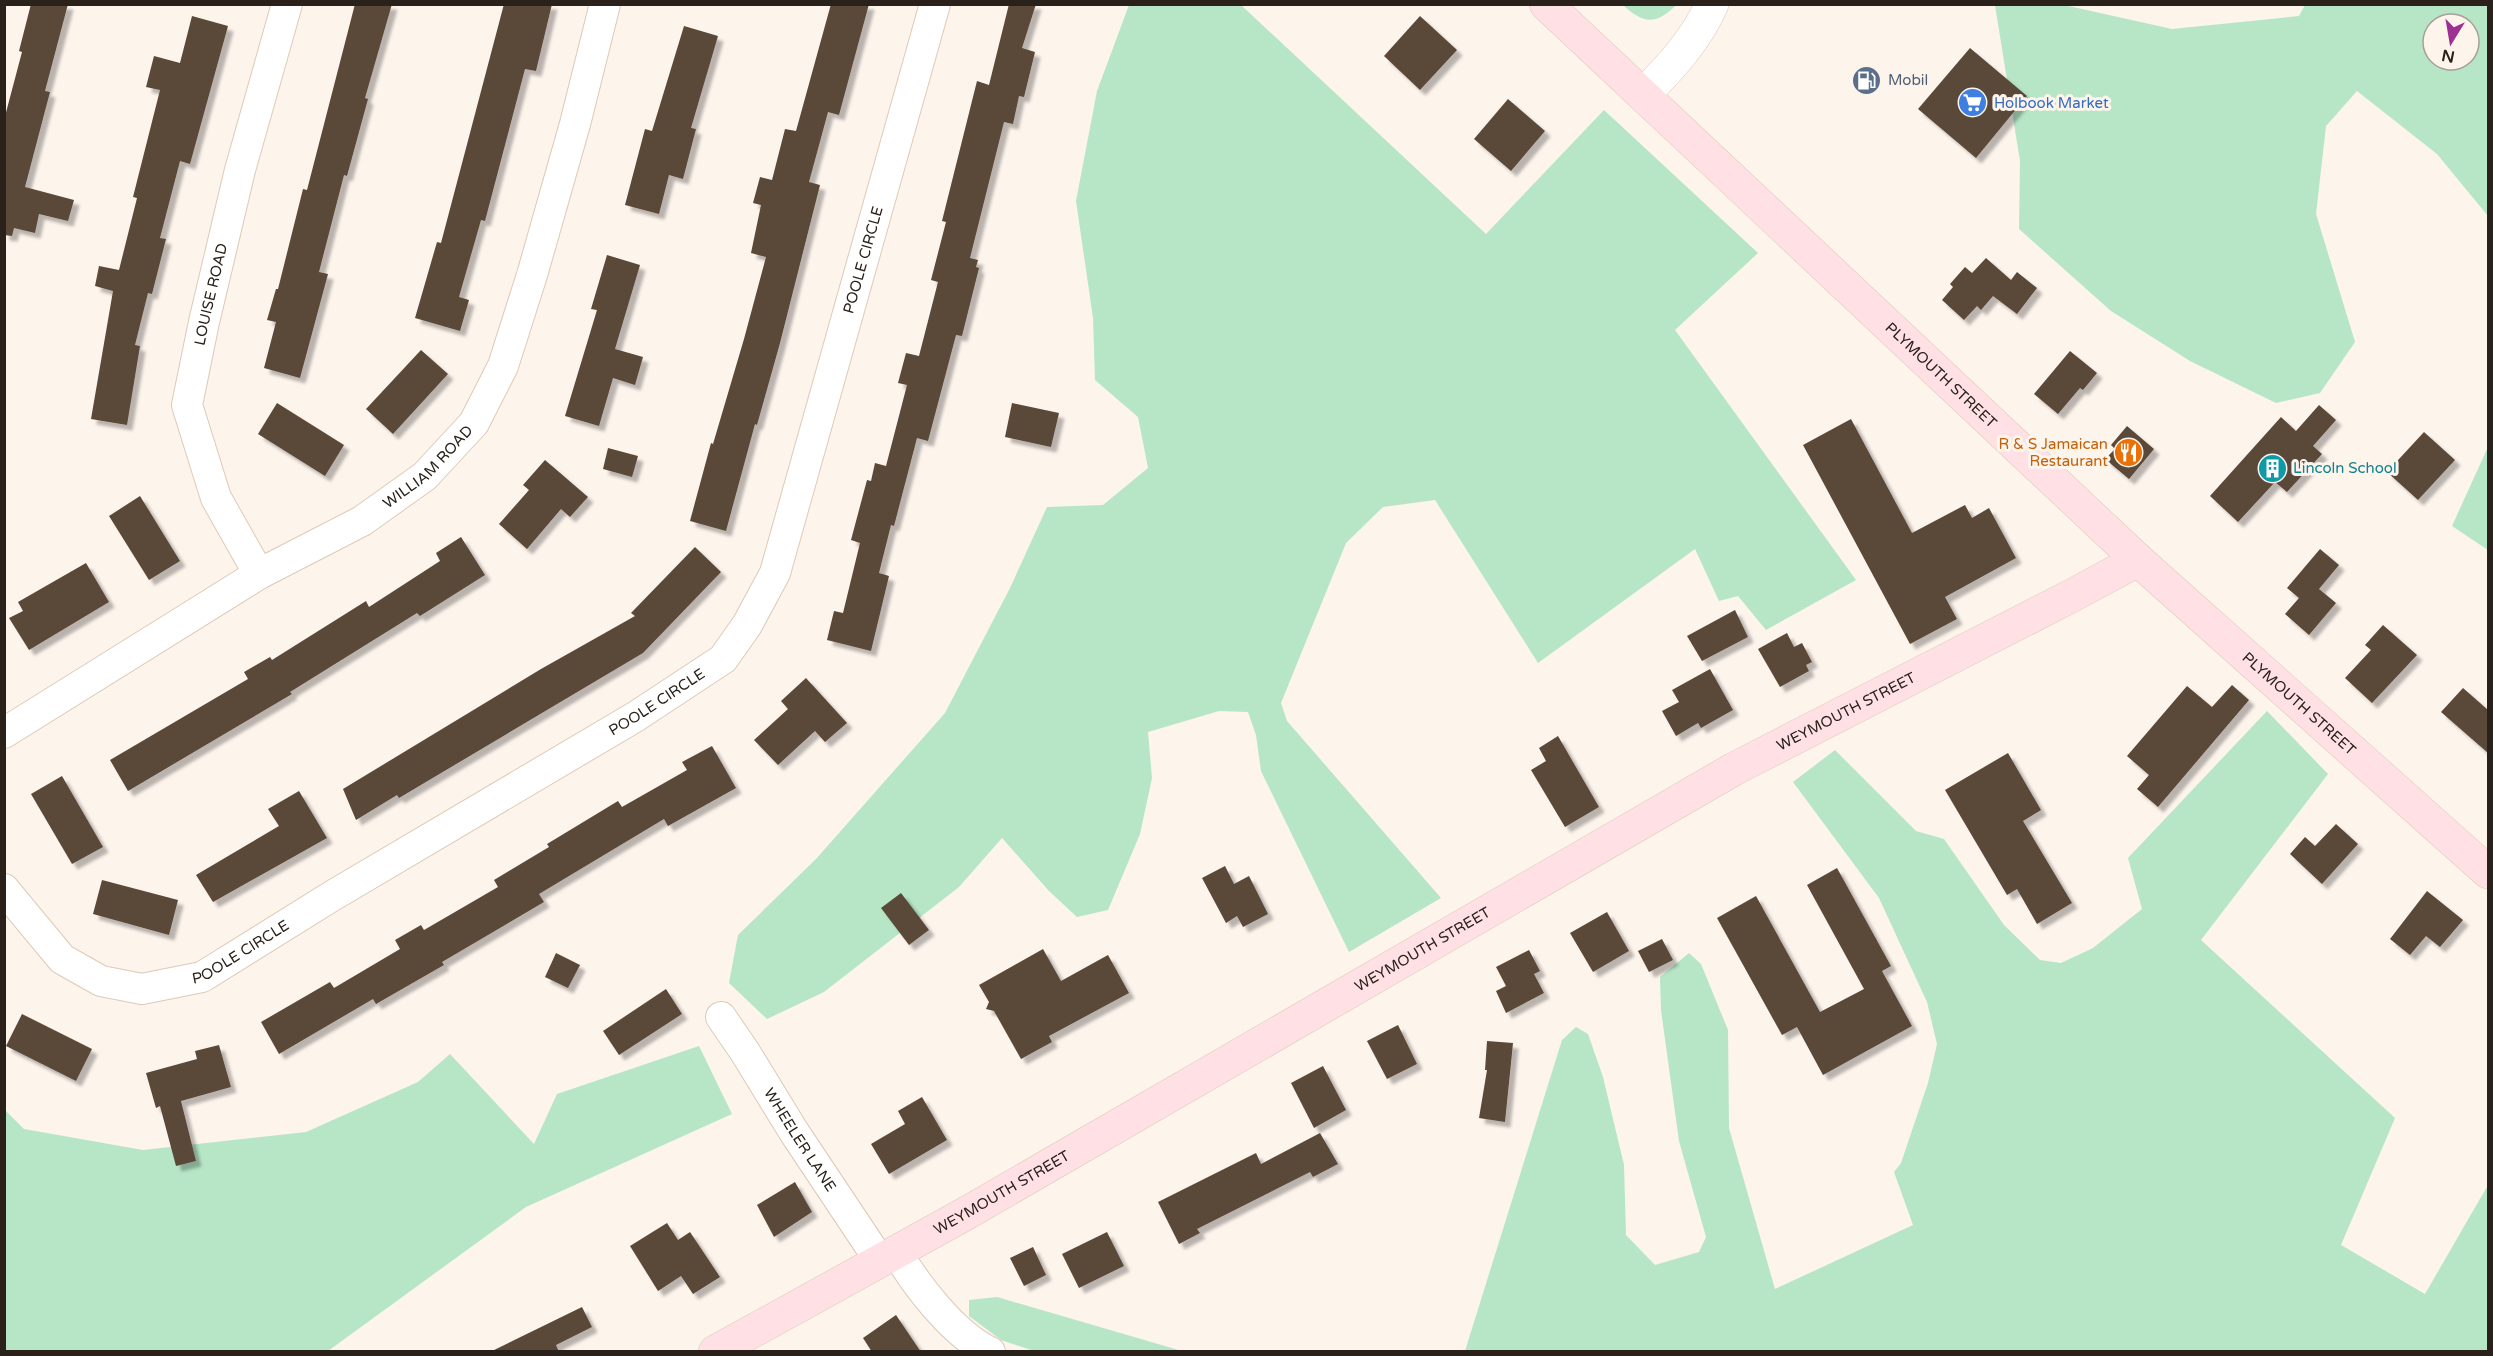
<svg xmlns="http://www.w3.org/2000/svg" width="2493" height="1356" font-family="'Varela Round',sans-serif">
	<style>
		.green { fill: #b6e6c6; fill-rule: evenodd }
		.building { fill: #5a4838; filter: url(#shadow) }
		.lines { fill: none; stroke-linecap: round; stroke-linejoin: round }
		.minor-casing { stroke: #dec9b6; stroke-width: 32 }
		.tertiary-casing { stroke: #dec9b6; stroke-width: 34 }
		.secondary-casing { stroke: #dec9b6; stroke-width: 34 }
		.minor { stroke: #fff; stroke-width: 30 }
		.tertiary { stroke: #fff; stroke-width: 33 }
		.secondary { stroke: #fee0e5; stroke-width: 33 }
		.labels { text-anchor: middle; stroke-width: 6; stroke-linejoin: round; paint-order: stroke }
		.service-label { font-size: 15px; fill: #4e5e75; stroke: #fdf4ec; text-anchor: start }
		.shop-label { font-size: 15px; fill: #366cbe; stroke: #fdf4ec; text-anchor: start }
		.street-label { font-size: 15px; fill: #29211a; stroke: #fdf4ec }
		.food-label { font-size: 15px; fill: #c56008; stroke: #fdf4ec; text-anchor: end }
		.culture-label { font-size: 15px; fill: #0d838f; stroke: #fdf4ec; text-anchor: start }
	</style>
	<defs>
		<filter id="shadow"><feDropShadow dx="5.5" dy="5.5" stdDeviation="1.5" flood-color="#0004"/></filter>
	</defs>
	<rect width="100%" height="100%" fill="#fdf4ec"/>
	<g class="green">
		<path d="M 1129,5 L 1241,5 L 1486,234 L 1604,110 L 1758,253 L 1675,330 L 1856,580 L 1766,630 L 1738,596 L 1719,601 L 1695,549 L 1538,663 L 1435,500 L 1383,507 L 1346,543 L 1281,703 L 1287,721 L 1441,898 L 1349,952 L 1261,771 L 1256,735 L 1248,712 L 1219,711 L 1148,732 L 1152,778 L 1140,834 L 1108,910 L 1077,917 L 1049,891 L 1002,838 L 959,887 L 824,992 L 767,1019 L 729,983 L 738,935 L 816,859 L 945,713 L 1010,588 L 1047,507 L 1103,505 L 1148,468 L 1138,417 L 1095,380 L 1093,318 L 1076,201 L 1097,91 Z"/>
		<path d="M 1623,5 L 1676,5 C 1656,26 1642,23 1623,5 Z"/>
		<path d="M 1995,5 L 2064,5 L 2172,29 L 2299,16 L 2305,5 L 2488,5 L 2488,216 L 2437,154 L 2357,91 L 2326,126 L 2316,214 L 2355,342 L 2320,393 L 2276,403 L 2190,361 L 2111,311 L 2019,229 L 2020,161 ZM 2433,24 L 2469,24 L 2469,60 L 2433,60 Z"/>
		<path d="M 2488,447 L 2488,550 L 2452,526 Z"/>
		<path d="M 2267,711 L 2328,774 L 2201,940 L 2395,1118 L 2341,1245 L 2425,1294 L 2488,1185 L 2488,1351 L 1465,1351 L 1562,1040 L 1576,1027 L 1588,1034 L 1603,1077 L 1624,1165 L 1626,1235 L 1655,1265 L 1699,1252 L 1706,1237 L 1679,1141 L 1661,1010 L 1660,977 L 1689,953 L 1701,964 L 1728,1030 L 1729,1128 L 1775,1289 L 1913,1225 L 1894,1172 L 1901,1163 L 1928,1083 L 1937,1044 L 1927,1002 L 1879,898 L 1793,782 L 1835,750 L 1916,831 L 1944,839 L 2004,925 L 2040,960 L 2061,963 L 2093,948 L 2142,909 L 2128,858 Z"/>
		<path d="M 699,1046 L 732,1114 L 526,1207 L 328,1351 L 5,1352 L 4,1109 L 24,1129 L 143,1150 L 306,1132 L 418,1082 L 450,1054 L 534,1144 L 557,1094 Z"/>
		<path d="M 997,1297 L 1182,1351 L 1034,1351 L 1001,1340 L 969,1316 L 969,1300 Z"/>
	</g>
	<g class="building">
		<path d="M 31,4 L 68,4 L 45,91 L 50,92 L 25,187 L 74,200 L 68,221 L 39,214 L 35,233 L 14,228 L 12,236 L 4,235 L 4,120 L 22,52 L 19,51 Z"/>
		<path d="M 355,4 L 392,4 L 365,98 L 368,99 L 347,176 L 344,175 L 319,272 L 328,274 L 300,378 L 264,368 L 276,322 L 267,320 L 276,289 L 278,289 L 303,189 L 307,190 Z"/>
		<path d="M 504,4 L 552,4 L 536,71 L 525,69 L 485,221 L 481,220 L 459,297 L 469,300 L 460,331 L 415,318 L 437,242 L 441,243 Z"/>
		<path d="M 831,4 L 869,4 L 839,115 L 828,112 L 809,182 L 820,185 L 780,343 L 757,425 L 755,424 L 726,531 L 690,521 L 711,443 L 713,444 L 744,339 L 766,257 L 751,253 L 761,205 L 753,203 L 760,177 L 772,180 L 785,129 L 796,131 Z"/>
		<path d="M 1009,4 L 1036,4 L 1022,48 L 1035,52 L 1024,97 L 1019,96 L 1013,124 L 1004,122 L 970,258 L 978,260 L 976,267 L 979,268 L 962,336 L 956,335 L 928,441 L 917,438 L 894,526 L 891,525 L 879,573 L 889,576 L 871,651 L 827,640 L 834,611 L 843,613 L 860,543 L 851,540 L 867,480 L 871,481 L 875,463 L 886,466 L 907,385 L 898,383 L 906,353 L 919,356 L 938,282 L 931,280 L 946,222 L 942,221 L 977,81 L 989,85 Z"/>
		<path d="M 192,16 L 228,26 L 190,164 L 180,161 L 160,238 L 166,239 L 152,294 L 148,293 L 135,345 L 140,346 L 127,425 L 91,419 L 113,291 L 95,286 L 99,266 L 119,270 L 137,198 L 133,197 L 160,90 L 146,87 L 154,56 L 180,63 Z"/>
		<path d="M 1420,16 L 1457,50 L 1420,90 L 1384,56 Z"/>
		<path d="M 684,26 L 718,36 L 691,128 L 696,129 L 683,179 L 669,175 L 659,214 L 625,205 L 645,129 L 652,131 Z"/>
		<path d="M 1970,48 L 2027,96 L 1976,158 L 1918,109 Z"/>
		<path d="M 1508,99 L 1545,131 L 1511,171 L 1474,139 Z"/>
		<path d="M 607,255 L 640,265 L 615,349 L 643,357 L 635,385 L 613,378 L 599,426 L 565,416 L 597,310 L 591,309 Z"/>
		<path d="M 1986,258 L 2011,280 L 2017,272 L 2037,288 L 2017,314 L 1993,296 L 1981,310 L 1977,306 L 1964,320 L 1942,300 L 1953,287 L 1950,284 L 1965,267 L 1972,273 Z"/>
		<path d="M 421,350 L 448,374 L 393,434 L 366,409 Z"/>
		<path d="M 2070,351 L 2097,373 L 2083,390 L 2080,388 L 2058,414 L 2034,394 Z"/>
		<path d="M 277,403 L 344,445 L 325,476 L 258,434 Z"/>
		<path d="M 1012,403 L 1059,413 L 1051,447 L 1005,437 Z"/>
		<path d="M 2319,405 L 2336,420 L 2313,446 L 2322,454 L 2287,492 L 2275,482 L 2238,522 L 2210,496 L 2281,417 L 2296,431 Z"/>
		<path d="M 1851,419 L 1912,533 L 1965,505 L 1972,518 L 1989,508 L 2016,558 L 1945,597 L 1957,619 L 1910,644 L 1803,445 Z"/>
		<path d="M 2127,426 L 2154,449 L 2129,479 L 2105,459 L 2115,449 L 2111,445 Z"/>
		<path d="M 2424,432 L 2455,460 L 2418,500 L 2387,472 Z"/>
		<path d="M 608,448 L 638,456 L 632,477 L 603,469 Z"/>
		<path d="M 545,460 L 588,497 L 570,517 L 561,509 L 527,549 L 499,524 L 529,490 L 523,485 Z"/>
		<path d="M 140,496 L 180,561 L 149,580 L 109,516 Z"/>
		<path d="M 461,537 L 485,575 L 420,616 L 417,613 L 290,692 L 292,694 L 128,791 L 110,760 L 248,679 L 244,672 L 270,657 L 272,660 L 366,601 L 369,607 L 440,561 L 436,553 Z"/>
		<path d="M 695,547 L 721,572 L 643,653 L 399,798 L 397,795 L 356,820 L 343,789 L 541,669 L 635,616 L 631,613 Z"/>
		<path d="M 2320,549 L 2339,565 L 2319,589 L 2336,603 L 2309,635 L 2285,614 L 2299,598 L 2287,588 Z"/>
		<path d="M 86,563 L 109,602 L 29,650 L 9,618 L 23,611 L 18,602 Z"/>
		<path d="M 1735,610 L 1748,637 L 1702,661 L 1687,636 Z"/>
		<path d="M 2383,625 L 2417,655 L 2372,703 L 2345,678 L 2371,650 L 2365,645 Z"/>
		<path d="M 1787,633 L 1794,647 L 1802,643 L 1812,662 L 1806,665 L 1809,671 L 1780,687 L 1758,649 Z"/>
		<path d="M 1710,669 L 1733,710 L 1701,728 L 1698,723 L 1676,736 L 1662,711 L 1679,702 L 1672,690 Z"/>
		<path d="M 806,678 L 847,723 L 825,742 L 815,731 L 778,765 L 754,740 L 788,709 L 781,701 Z"/>
		<path d="M 2232,685 L 2249,700 L 2158,807 L 2137,789 L 2149,775 L 2127,756 L 2187,686 L 2212,707 Z"/>
		<path d="M 2463,688 L 2488,710 L 2488,753 L 2441,712 Z"/>
		<path d="M 1558,736 L 1599,807 L 1565,827 L 1531,770 L 1546,761 L 1539,748 Z"/>
		<path d="M 712,746 L 736,788 L 668,826 L 664,819 L 539,894 L 544,902 L 442,962 L 444,965 L 376,1004 L 373,999 L 279,1054 L 261,1022 L 330,982 L 334,988 L 400,949 L 395,940 L 421,925 L 424,930 L 498,887 L 494,880 L 549,847 L 547,844 L 618,801 L 622,807 L 687,770 L 682,762 Z"/>
		<path d="M 2008,753 L 2041,810 L 2023,821 L 2072,903 L 2037,924 L 2017,889 L 2007,895 L 1945,790 Z"/>
		<path d="M 62,776 L 103,847 L 72,864 L 31,794 Z"/>
		<path d="M 299,791 L 327,838 L 213,902 L 196,875 L 279,826 L 268,809 Z"/>
		<path d="M 2336,824 L 2358,844 L 2322,884 L 2290,854 L 2305,837 L 2315,846 Z"/>
		<path d="M 1225,866 L 1234,884 L 1249,876 L 1268,914 L 1243,927 L 1237,916 L 1226,923 L 1202,878 Z"/>
		<path d="M 1837,868 L 1891,966 L 1882,971 L 1912,1026 L 1823,1075 L 1797,1027 L 1782,1035 L 1717,918 L 1756,896 L 1820,1012 L 1864,989 L 1807,885 Z"/>
		<path d="M 102,880 L 178,900 L 169,935 L 93,914 Z"/>
		<path d="M 2427,891 L 2463,920 L 2440,947 L 2426,936 L 2410,955 L 2390,939 Z"/>
		<path d="M 901,893 L 929,930 L 909,945 L 881,908 Z"/>
		<path d="M 1607,912 L 1629,951 L 1593,972 L 1570,933 Z"/>
		<path d="M 1662,939 L 1673,960 L 1649,972 L 1638,951 Z"/>
		<path d="M 1043,949 L 1061,981 L 1108,955 L 1129,993 L 1049,1036 L 1052,1042 L 1021,1059 L 994,1011 L 986,1009 L 989,1002 L 979,985 Z"/>
		<path d="M 1529,950 L 1540,971 L 1534,974 L 1544,993 L 1506,1013 L 1496,991 L 1506,986 L 1496,967 Z"/>
		<path d="M 556,953 L 580,965 L 568,988 L 545,977 Z"/>
		<path d="M 666,989 L 682,1014 L 619,1055 L 603,1031 Z"/>
		<path d="M 22,1014 L 92,1049 L 76,1081 L 6,1046 Z"/>
		<path d="M 1398,1025 L 1417,1064 L 1387,1079 L 1367,1041 Z"/>
		<path d="M 1487,1041 L 1513,1043 L 1505,1122 L 1479,1118 L 1487,1070 L 1485,1070 Z"/>
		<path d="M 219,1045 L 231,1087 L 181,1101 L 196,1161 L 176,1166 L 160,1106 L 156,1108 L 146,1073 L 197,1059 L 195,1051 Z"/>
		<path d="M 1323,1066 L 1346,1110 L 1314,1128 L 1291,1083 Z"/>
		<path d="M 922,1097 L 947,1140 L 889,1174 L 871,1144 L 905,1124 L 898,1111 Z"/>
		<path d="M 1320,1133 L 1338,1164 L 1313,1177 L 1310,1172 L 1197,1229 L 1200,1233 L 1179,1244 L 1158,1202 L 1256,1153 L 1261,1164 Z"/>
		<path d="M 795,1182 L 812,1212 L 774,1237 L 757,1205 Z"/>
		<path d="M 667,1223 L 678,1240 L 690,1232 L 720,1277 L 693,1294 L 681,1276 L 658,1291 L 630,1246 Z"/>
		<path d="M 1107,1232 L 1124,1266 L 1079,1288 L 1062,1254 Z"/>
		<path d="M 1033,1247 L 1046,1275 L 1024,1286 L 1010,1258 Z"/>
		<path d="M 582,1307 L 592,1327 L 556,1345 L 559,1352 L 490,1352 Z"/>
		<path d="M 896,1315 L 921,1352 L 872,1352 L 863,1338 Z"/>
	</g>
	<g class="lines">
		<defs>
			<g id="minor">
				<path id="s1" d="M 259,574 L 216,498 L 187,405 L 204,322 L 240,170 L 287,4"/>
				<path id="s2" d="M 4,733 L 259,574 L 362,521 L 425,476 L 474,423 L 503,366 L 532,275 L 575,124 L 605,4"/>
				<path id="s3" d="M 4,889 L 62,959 L 101,981 L 142,989 L 202,977 L 332,896 L 635,717 L 723,659 L 747,625 L 775,573 L 935,4"/>
				<path id="s4" d="M 721,1017 L 745,1052 L 794,1132 L 880,1261"/>
				<path d="M 896,1251 C 916,1285 953,1334 990,1352"/>
			</g>
			<path id="tertiary" d="M 1643,95 C 1670,68 1696,40 1712,4"/>
			<g id="secondary">
				<path id="s5" d="M 1546,4 L 2138,560 L 2488,872"/>
				<path id="s6" d="M 715,1352 L 965,1214 L 1734,769 L 2071,596 L 2138,560"/>
			</g>
		</defs>
		<use href="#minor" class="minor-casing"/>
		<use href="#tertiary" class="tertiary-casing"/>
		<use href="#secondary" class="secondary-casing"/>
		<use href="#minor" class="minor"/>
		<use href="#tertiary" class="tertiary"/>
		<use href="#secondary" class="secondary"/>
	</g>
	<defs>
		<symbol id="fuel-disc" viewBox="-11 -11 22 22"><circle r="9.5" fill="#5c6f8a" stroke="#fdf4ec"/><path d="M-5.5-6h7V0h2V4h1.3V-2.5L3-4.5l.8-.8L6-3V5H2.5V1h-1V6h-7ZM-4.2-4.7v3.2H.2V-4.7Z" fill="#fff"/></symbol>
		<symbol id="supermarket-disc" viewBox="-11 -11 22 22"><circle r="9.5" fill="#3f7fe0" stroke="#fdf4ec"/><path d="M-6-5.5h2.5l.6 2H6L4.5 2H-2.5L-4.4-4H-6ZM-1.5 3.2a1.3 1.3 0 1 0 .1 0ZM3 3.2a1.3 1.3 0 1 0 .1 0Z" fill="#fff"/></symbol>
		<symbol id="restaurant-disc" viewBox="-11 -11 22 22"><circle r="9.5" fill="#e8710a" stroke="#fdf4ec"/><path d="M-5-6h1v4h1v-4h1v4h1v-4h1v5L-1.5 .5V6h-2V.5L-5-1ZM5-6V6H3V1.5H1.5Q1.5-4 5-6Z" fill="#fff"/></symbol>
		<symbol id="building-disc" viewBox="-11 -11 22 22"><circle r="9.5" fill="#0f9aa8" stroke="#fdf4ec"/><path d="M-4-6H4V6H1V3H-1V6H-4ZM-2.5-4.3h1.7v1.8h-1.7ZM.8-4.3h1.7v1.8H.8ZM-2.5-1h1.7V.8h-1.7ZM.8-1h1.7V.8H.8Z" fill="#fff"/></symbol>
	</defs>
	<g fill-rule="evenodd">
		<use href="#fuel-disc" x="1850" y="64" width="33" height="33"/>
		<use href="#supermarket-disc" x="1956" y="86" width="33" height="33"/>
		<use href="#restaurant-disc" x="2112" y="436" width="33" height="33"/>
		<use href="#building-disc" x="2256" y="452" width="33" height="33"/>
	</g>
	<g class="labels">
		<g class="service-label">
			<text x="1888" y="85">Mobil</text>
		</g>
		<g class="shop-label">
			<text x="1994" y="108">Holbook Market</text>
		</g>
		<g class="street-label">
			<text dy="5" stroke="none"><textPath href="#s3" startOffset="1275">POOLE CIRCLE</textPath></text>
			<text dy="5" stroke="none"><textPath href="#s1" startOffset="298">LOUISE ROAD</textPath></text>
			<text dy="5" stroke="none"><textPath href="#s5" startOffset="542">PLYMOUTH STREET</textPath></text>
			<text dy="5" stroke="none"><textPath href="#s2" startOffset="502">WILLIAM ROAD</textPath></text>
			<text dy="5" stroke="none"><textPath href="#s3" startOffset="770">POOLE CIRCLE</textPath></text>
			<text dy="5" stroke="none"><textPath href="#s5" startOffset="1028">PLYMOUTH STREET</textPath></text>
			<text dy="5" stroke="none"><textPath href="#s6" startOffset="1300">WEYMOUTH STREET</textPath></text>
			<text dy="5" stroke="none"><textPath href="#s3" startOffset="284">POOLE CIRCLE</textPath></text>
			<text dy="5" stroke="none"><textPath href="#s6" startOffset="814">WEYMOUTH STREET</textPath></text>
			<text dy="5" stroke="none"><textPath href="#s4" startOffset="146">WHEELER LANE</textPath></text>
			<text dy="5" stroke="none"><textPath href="#s6" startOffset="328">WEYMOUTH STREET</textPath></text>
		</g>
		<g class="food-label">
			<text x="2108" y="449">R &amp; S Jamaican<tspan x="2108" dy="17">Restaurant</tspan></text>
		</g>
		<g class="culture-label">
			<text x="2293" y="473">Lincoln School</text>
		</g>
	</g>
	<rect width="2493" height="1356" fill="none" stroke="#29211a" stroke-width="12"/>
	<g transform="translate(2451 42) rotate(191)"><circle r="28" fill="#fdf4ec" stroke="#a8a098" stroke-width="1.5"/>
	<path d="M0-4.5L10 22L0 15L-10 22Z" fill="#9c3193"/>
	<text y="-9" font-size="16" font-weight="bold" text-anchor="middle" fill="#29211a">N</text>
	</g>
</svg>
